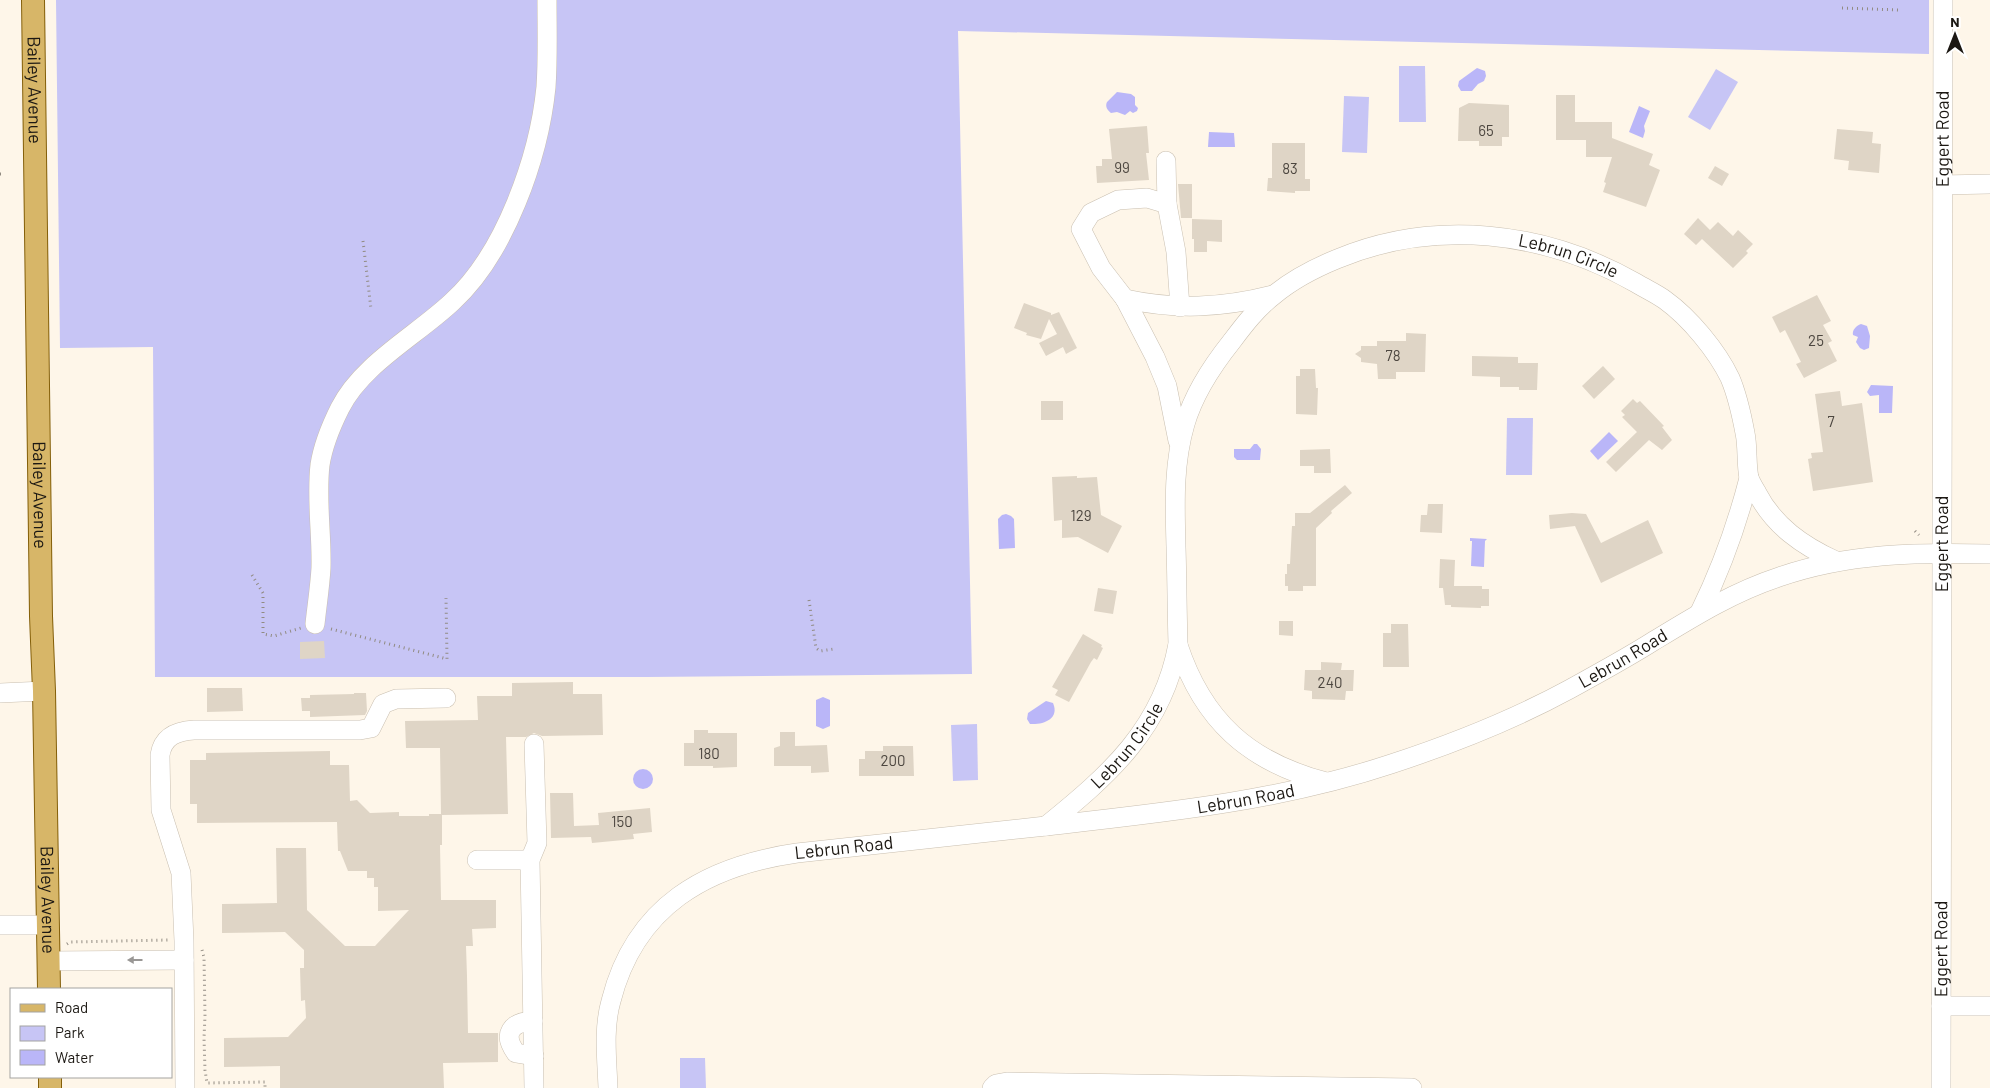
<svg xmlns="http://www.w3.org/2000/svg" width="1990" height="1088" font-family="Barlow,sans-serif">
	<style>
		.green { fill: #c7c5f5 }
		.water { fill: #bab6f8 }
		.building { fill: #dfd5c6 }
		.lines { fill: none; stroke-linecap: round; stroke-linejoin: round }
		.minor-casing { stroke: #c9bfb0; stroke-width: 20 }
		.major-casing { stroke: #845f09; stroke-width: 24 }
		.path { stroke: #918b82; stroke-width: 3; stroke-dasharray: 1 4; stroke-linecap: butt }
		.minor { stroke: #fff; stroke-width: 19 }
		.major { stroke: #d7b668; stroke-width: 22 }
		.oneway { fill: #999795 }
		.labels { text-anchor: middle; stroke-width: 4.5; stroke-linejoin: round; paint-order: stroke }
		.number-label { font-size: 15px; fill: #4d4740 }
		.street-label { font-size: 18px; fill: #1c1813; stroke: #fff }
	</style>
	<rect width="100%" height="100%" fill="#fef6e9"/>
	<g class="green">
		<path d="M 56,0 L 1929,0 L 1929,54 L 958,31 L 972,674 L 647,677 L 155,677 L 153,347 L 60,348 Z"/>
		<path d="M 1399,66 L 1425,66 L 1426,122 L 1399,122 Z"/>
		<path d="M 1716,69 L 1738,82 L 1710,130 L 1688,117 Z"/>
		<path d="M 1344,96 L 1369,97 L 1367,153 L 1342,152 Z"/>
		<path d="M 1507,418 L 1533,418 L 1532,475 L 1506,475 Z"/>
		<path d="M 977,724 L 978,780 L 953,781 L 951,725 Z"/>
		<path d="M 680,1058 L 705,1058 L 706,1088 L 680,1088 Z"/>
	</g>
	<g class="water">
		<path d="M 1477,68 L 1485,71 L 1486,76 L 1484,81 L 1478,84 L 1472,91 L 1461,91 L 1458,86 L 1459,81 Z"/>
		<path d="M 1117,92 L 1131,94 L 1135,97 L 1135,105 L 1138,108 L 1137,111 L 1133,113 L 1130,111 L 1125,115 L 1117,112 L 1111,113 C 1107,110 1105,106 1107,102 Z"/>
		<path d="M 1639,106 L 1650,111 L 1644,126 L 1645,131 L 1643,138 L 1629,132 Z"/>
		<path d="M 1209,132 L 1234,133 L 1235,147 L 1208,147 Z"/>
		<path d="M 1861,324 L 1867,326 L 1870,336 L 1869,348 L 1864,350 L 1860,348 L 1856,342 L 1858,337 L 1853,335 C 1852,330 1856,326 1861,324 Z"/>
		<path d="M 1871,385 L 1893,386 L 1892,413 L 1879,413 L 1879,395 L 1870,396 L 1867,392 Z"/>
		<path d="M 1609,432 L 1618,441 L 1598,460 L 1590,451 Z"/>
		<path d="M 1254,444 L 1257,444 L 1261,449 L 1260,460 L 1237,460 L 1234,457 L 1234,449 L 1250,449 Z"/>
		<path d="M 1006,514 L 1011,516 L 1014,519 L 1015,548 L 999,549 L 998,519 L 1002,515 Z"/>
		<path d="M 1470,538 L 1487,539 L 1485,541 L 1484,567 L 1471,566 L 1472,541 L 1470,541 Z"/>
		<path d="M 823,697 L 830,700 L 830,726 L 823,729 L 816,726 L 816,700 Z"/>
		<path d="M 1046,701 L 1053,703 C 1060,719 1043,725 1030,724 L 1027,719 L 1028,713 Z"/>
		<circle cx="643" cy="779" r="10"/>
	</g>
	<g class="building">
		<path d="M 1556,95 L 1575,95 L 1575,122 L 1612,122 L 1612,138 L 1653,154 L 1649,165 L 1660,170 L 1646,207 L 1603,192 L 1606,183 L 1604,182 L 1612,157 L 1586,157 L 1586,140 L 1556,140 Z"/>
		<path d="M 1469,103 L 1509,105 L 1509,137 L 1502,137 L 1502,146 L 1479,146 L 1479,141 L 1458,141 L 1459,108 Z"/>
		<path d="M 1147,126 L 1149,153 L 1146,153 L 1149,180 L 1097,183 L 1096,166 L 1102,166 L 1102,159 L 1112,159 L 1109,129 Z"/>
		<path d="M 1837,129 L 1873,132 L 1872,143 L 1881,144 L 1879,173 L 1848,170 L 1849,161 L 1834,159 Z"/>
		<path d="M 1272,143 L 1305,143 L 1305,179 L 1310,179 L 1310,191 L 1295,191 L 1295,193 L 1267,191 L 1268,178 L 1272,178 Z"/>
		<path d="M 1715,166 L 1729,174 L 1722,186 L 1708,178 Z"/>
		<path d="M 1178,184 L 1192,184 L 1192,218 L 1181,218 Z"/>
		<path d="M 1698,218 L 1710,230 L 1718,222 L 1733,236 L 1738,230 L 1753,244 L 1746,251 L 1748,253 L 1733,268 L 1702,239 L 1696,245 L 1684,234 Z"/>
		<path d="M 1192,219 L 1222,220 L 1222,242 L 1207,241 L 1207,252 L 1194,252 L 1194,239 L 1192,239 Z"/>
		<path d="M 1817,295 L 1831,321 L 1823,325 L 1832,341 L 1828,343 L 1837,361 L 1804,378 L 1796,364 L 1801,362 L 1785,330 L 1780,333 L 1772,317 Z"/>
		<path d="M 1024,303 L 1051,313 L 1051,315 L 1059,312 L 1077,348 L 1066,354 L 1063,347 L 1046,356 L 1039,343 L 1057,334 L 1049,319 L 1041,339 L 1026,335 L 1027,333 L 1014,328 Z"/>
		<path d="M 1406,333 L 1426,334 L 1425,372 L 1396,372 L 1396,379 L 1378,379 L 1377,364 L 1361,362 L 1361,358 L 1355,354 L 1361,350 L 1361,346 L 1377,346 L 1377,341 L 1406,341 Z"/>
		<path d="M 1472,356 L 1518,357 L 1518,363 L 1538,363 L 1537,390 L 1519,390 L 1519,387 L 1500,387 L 1500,377 L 1472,376 Z"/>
		<path d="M 1603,366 L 1615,379 L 1594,399 L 1582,386 Z"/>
		<path d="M 1300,369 L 1315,369 L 1316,388 L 1318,388 L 1317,415 L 1296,414 L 1296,376 L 1300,376 Z"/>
		<path d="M 1840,391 L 1842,406 L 1862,403 L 1873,482 L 1813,491 L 1808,459 L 1812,458 L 1811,453 L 1823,452 L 1815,394 Z"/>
		<path d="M 1633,399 L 1637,403 L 1640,401 L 1664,426 L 1662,427 L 1672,440 L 1662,450 L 1649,440 L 1616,472 L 1606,462 L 1637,432 L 1622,417 L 1625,415 L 1621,411 Z"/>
		<rect x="1041" y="401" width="22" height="19"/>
		<path d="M 1330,449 L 1331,473 L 1314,473 L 1314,466 L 1300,466 L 1300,450 Z"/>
		<path d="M 1077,476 L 1077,478 L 1097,477 L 1101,515 L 1122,526 L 1108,553 L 1078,537 L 1062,538 L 1062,520 L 1054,521 L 1052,477 Z"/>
		<path d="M 1345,485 L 1352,493 L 1331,511 L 1332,513 L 1316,528 L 1316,586 L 1303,586 L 1303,591 L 1288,591 L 1288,586 L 1285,586 L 1285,574 L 1287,574 L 1287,564 L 1290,564 L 1292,526 L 1295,526 L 1295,513 L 1310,513 Z"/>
		<path d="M 1428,504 L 1443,504 L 1442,533 L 1420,532 L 1421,515 L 1427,515 Z"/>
		<path d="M 1572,513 L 1586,514 L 1601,543 L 1648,520 L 1663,553 L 1601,583 L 1575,526 L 1550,529 L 1549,515 Z"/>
		<path d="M 1440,559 L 1455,560 L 1454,586 L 1482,586 L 1482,589 L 1489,589 L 1489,606 L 1481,606 L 1481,608 L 1451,607 L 1451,605 L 1445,605 L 1443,588 L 1439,588 Z"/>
		<path d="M 1098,588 L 1117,591 L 1113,614 L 1094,611 Z"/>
		<path d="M 1279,621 L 1293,621 L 1293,636 L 1279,635 Z"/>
		<path d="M 1391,624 L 1408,624 L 1409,667 L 1383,667 L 1383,633 L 1391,633 Z"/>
		<path d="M 1083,634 L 1102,645 L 1101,647 L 1103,648 L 1097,660 L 1094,658 L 1091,662 L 1069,702 L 1055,695 L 1058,690 L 1052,687 Z"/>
		<path d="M 324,641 L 325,658 L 300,659 L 300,642 Z"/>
		<path d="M 1321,662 L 1342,663 L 1341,670 L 1354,670 L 1353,691 L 1346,691 L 1345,700 L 1312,699 L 1312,691 L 1304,690 L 1305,670 L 1321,670 Z"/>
		<path d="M 573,682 L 573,694 L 602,694 L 603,735 L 542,736 L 534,733 L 526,737 L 506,737 L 508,814 L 442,815 L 442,845 L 440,845 L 441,900 L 496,900 L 496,928 L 472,929 L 473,946 L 466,946 L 467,976 L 468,1033 L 498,1033 L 498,1062 L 443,1063 L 444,1088 L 280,1088 L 280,1066 L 224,1067 L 224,1038 L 288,1037 L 306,1018 L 305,1000 L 301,1001 L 300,968 L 304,968 L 304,950 L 285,932 L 222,933 L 222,904 L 277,903 L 276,848 L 306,848 L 307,910 L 345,946 L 375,946 L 409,910 L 378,911 L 378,887 L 374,887 L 374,878 L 367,878 L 367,871 L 348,871 L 340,851 L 338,851 L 337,822 L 197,823 L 197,804 L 190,804 L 190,760 L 206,760 L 206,753 L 330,751 L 330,765 L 349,765 L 350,801 L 357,800 L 370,813 L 399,812 L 399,816 L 429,816 L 429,814 L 441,814 L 440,748 L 406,748 L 405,721 L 478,720 L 477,696 L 512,696 L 512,683 Z"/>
		<path d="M 207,688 L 242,688 L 243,711 L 207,712 Z"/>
		<path d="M 354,693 L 366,693 L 367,711 L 365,715 L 310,717 L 310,711 L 302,711 L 301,698 L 310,698 L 310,695 L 354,694 Z"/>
		<path d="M 694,730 L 708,730 L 708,733 L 737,733 L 737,767 L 713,768 L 713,766 L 684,766 L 684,743 L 694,743 Z"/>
		<path d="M 780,732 L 795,732 L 795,746 L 827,745 L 829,772 L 811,773 L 811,766 L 774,766 L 774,748 L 780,746 Z"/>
		<path d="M 883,746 L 913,746 L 914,776 L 859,776 L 859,759 L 865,759 L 865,751 L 883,751 Z"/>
		<path d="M 550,793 L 573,793 L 574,826 L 599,825 L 598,813 L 650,808 L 652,832 L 633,834 L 634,839 L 592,843 L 591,837 L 551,838 Z"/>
	</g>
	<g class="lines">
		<defs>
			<g id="minor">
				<path d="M 1166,161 L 1167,204"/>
				<path d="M 1942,185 L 1990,184"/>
				<path d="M 1125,299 C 1176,310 1222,308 1273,295"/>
				<path d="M 1178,441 L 1167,386 L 1155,357 L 1125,299 L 1101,268 L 1081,229 L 1091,213 L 1118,200 L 1147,198 L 1167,204 L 1176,252 L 1180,307"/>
				<path d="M 1700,612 C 1721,569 1737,525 1749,478"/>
				<path d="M 315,624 C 317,605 320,586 321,568 C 322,534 316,499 320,465 C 323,445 331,426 340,408 C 362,364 417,335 452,302 C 505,254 539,157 546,87 C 548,58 547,29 547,0"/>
				<path d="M 1178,645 C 1203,721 1249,762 1326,782"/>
				<path d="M 0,693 L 44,691"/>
				<path d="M 534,744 L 537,843 L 530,860 L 534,1088"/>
				<path id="s1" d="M 1046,826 C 1109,775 1163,728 1178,644 C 1177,611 1177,579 1176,547 C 1175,506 1173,465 1185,424 C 1194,393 1212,366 1232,341 C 1244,325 1257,308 1274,295 C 1292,280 1315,268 1337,259 C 1435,218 1545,231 1636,283 C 1646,289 1657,294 1665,300 C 1690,318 1717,351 1730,378 C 1736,392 1742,417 1745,433 C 1748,447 1746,463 1749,478 C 1751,483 1754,488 1757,493 C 1774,526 1803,546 1836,561"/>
				<path d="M 477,860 L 530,860"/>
				<path d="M 0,925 L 48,925"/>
				<path d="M 48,961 L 184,960"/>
				<path d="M 1941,1006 L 1990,1006"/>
				<path d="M 533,1021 C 511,1022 502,1034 516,1053 L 534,1056"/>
				<path d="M 185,1088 L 184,941 L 181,873 L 161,810 L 160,755 C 163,736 177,731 194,730 L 360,730 L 371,728 L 383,704 L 396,699 L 446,698"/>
				<path id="s2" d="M 608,1088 C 607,1060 603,1029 611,1001 C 635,906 706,866 797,853 C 880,844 963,835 1046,826 C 1162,813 1280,801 1391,764 C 1452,744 1513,720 1570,689 C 1597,674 1625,659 1652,642 C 1693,617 1733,592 1779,577 C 1848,553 1919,552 1990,554"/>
				<path d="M 992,1088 L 996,1084 L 1007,1082 L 1412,1088"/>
				<path id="s3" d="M 1941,1088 L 1943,0"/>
			</g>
			<g id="major">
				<path id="s4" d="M 33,0 L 41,616 L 44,691 L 49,989"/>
				<path d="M 50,1077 L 50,1088"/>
			</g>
		</defs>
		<use href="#minor" class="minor-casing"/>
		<use href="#major" class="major-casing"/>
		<g class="path">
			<path d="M 1842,8 L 1900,10"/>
			<path d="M 0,174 L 3,174"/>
			<path d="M 363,241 L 371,309"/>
			<path d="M 1915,531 L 1919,535"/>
			<path d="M 252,575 L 263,593 L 263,634 L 274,636 L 301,628"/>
			<path d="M 809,600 L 816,648 L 820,651 L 834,649"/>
			<path d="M 331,629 L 447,659 L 446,598"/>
			<path d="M 67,944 L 70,942 L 168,940"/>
			<path d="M 202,950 L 204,957 L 205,1016 L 204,1038 L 205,1070 L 207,1083 L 265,1082 L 265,1088"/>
		</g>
		<use href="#minor" class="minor"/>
		<use href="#major" class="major"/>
	</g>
	<defs><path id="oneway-solid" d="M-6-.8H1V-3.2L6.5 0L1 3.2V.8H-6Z" transform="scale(1.25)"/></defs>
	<use class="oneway" href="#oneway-solid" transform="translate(135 960) rotate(180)"/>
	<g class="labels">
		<g class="number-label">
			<text x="1486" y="136">65</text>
			<text x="1122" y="173">99</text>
			<text x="1290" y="174">83</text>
			<text x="1816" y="346">25</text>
			<text x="1393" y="361">78</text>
			<text x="1831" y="427">7</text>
			<text x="1081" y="521">129</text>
			<text x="1330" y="688">240</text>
			<text x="709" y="759">180</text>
			<text x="893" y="766">200</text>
			<text x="622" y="827">150</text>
		</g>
		<g class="street-label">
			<text dy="6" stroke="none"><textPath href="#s4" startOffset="90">Bailey Avenue</textPath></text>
			<text dy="6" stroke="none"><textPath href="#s3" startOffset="949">Eggert Road</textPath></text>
			<text dy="6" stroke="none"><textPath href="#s1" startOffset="920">Lebrun Circle</textPath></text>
			<text dy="6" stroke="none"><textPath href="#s4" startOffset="495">Bailey Avenue</textPath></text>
			<text dy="6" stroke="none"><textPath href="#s3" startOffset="544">Eggert Road</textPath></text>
			<text dy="6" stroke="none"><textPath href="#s2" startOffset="1199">Lebrun Road</textPath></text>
			<text dy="6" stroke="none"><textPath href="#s1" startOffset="115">Lebrun Circle</textPath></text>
			<text dy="6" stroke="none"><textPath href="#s2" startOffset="794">Lebrun Road</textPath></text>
			<text dy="6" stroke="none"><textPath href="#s2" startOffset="389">Lebrun Road</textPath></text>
			<text dy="6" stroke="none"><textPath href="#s4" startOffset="900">Bailey Avenue</textPath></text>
			<text dy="6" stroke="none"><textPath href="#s3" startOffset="139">Eggert Road</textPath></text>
		</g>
	</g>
	<rect x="10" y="988" width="162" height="90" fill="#ffffff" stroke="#a4a3a1"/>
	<rect x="20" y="1004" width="25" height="8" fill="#d7b668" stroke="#a4a3a1"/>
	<text x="55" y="1013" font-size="15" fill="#1c1813">Road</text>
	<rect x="20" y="1026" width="25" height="15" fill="#c7c5f5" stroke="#a4a3a1"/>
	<text x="55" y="1038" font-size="15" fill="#1c1813">Park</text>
	<rect x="20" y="1050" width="25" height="15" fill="#bab6f8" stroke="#a4a3a1"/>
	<text x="55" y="1063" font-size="15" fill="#1c1813">Water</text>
	<g transform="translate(1955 35)" stroke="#ffffff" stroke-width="4" paint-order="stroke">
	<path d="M0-4L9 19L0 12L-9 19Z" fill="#1c1813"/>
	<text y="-8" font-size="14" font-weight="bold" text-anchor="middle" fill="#1c1813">N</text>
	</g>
</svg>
